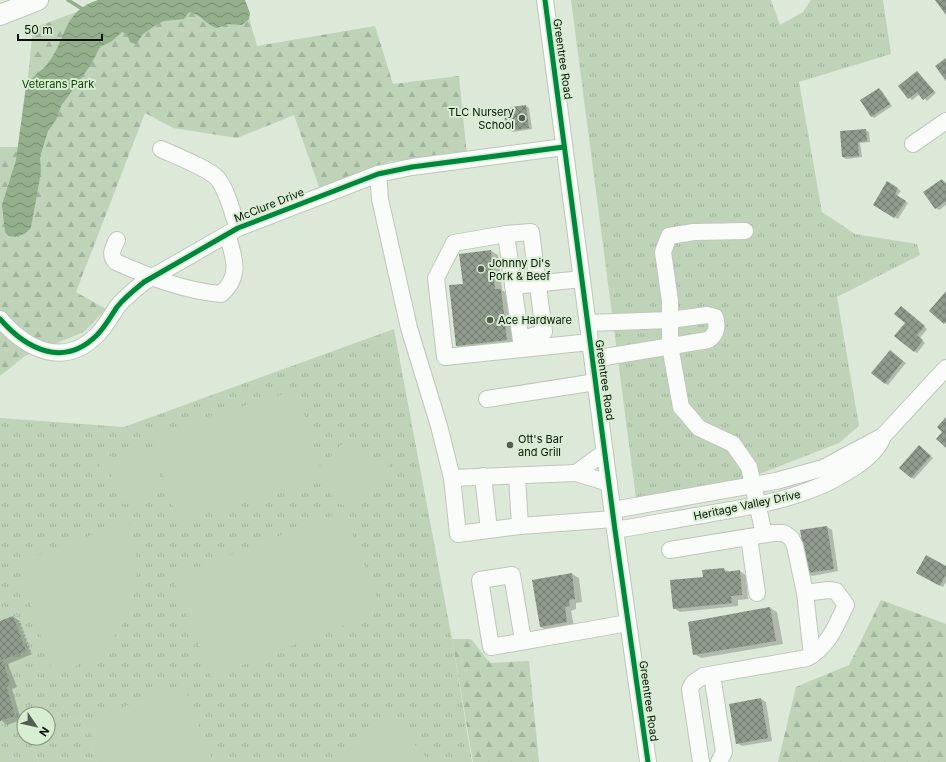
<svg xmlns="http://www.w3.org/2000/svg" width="946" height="762" font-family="Inter,sans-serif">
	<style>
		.grass { fill: url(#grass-tufts); fill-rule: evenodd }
		.forest { fill: url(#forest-firs) }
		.pitch { fill: #bed3b8 }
		.water { fill: url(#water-waves) }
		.shadow { fill: #0003 }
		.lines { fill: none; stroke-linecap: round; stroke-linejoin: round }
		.stream { stroke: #93af8c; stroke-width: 3.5 }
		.building { fill: url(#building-cross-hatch) }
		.minor-casing { stroke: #bec6bb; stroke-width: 18 }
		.major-casing { stroke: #bec6bb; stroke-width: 22 }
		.path { stroke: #cdd0cc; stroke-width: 2; stroke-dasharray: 1 3; stroke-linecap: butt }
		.minor { stroke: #fafcf9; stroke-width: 16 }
		.major { stroke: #fafcf9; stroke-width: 20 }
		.cycleway-casing { stroke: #d8eed2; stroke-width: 8 }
		.cycleway { stroke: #00873e; stroke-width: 5 }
		.poi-dot { fill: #545d51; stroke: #d8eed2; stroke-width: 1.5 }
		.labels { text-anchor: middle; stroke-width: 4; stroke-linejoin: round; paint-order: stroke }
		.street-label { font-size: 11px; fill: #0b1209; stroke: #d8eed2 }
		.park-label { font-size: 11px; fill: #103e00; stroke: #d8eed2 }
		.poi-label { font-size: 11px; fill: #0b1209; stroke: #d8eed2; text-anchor: start }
	</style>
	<defs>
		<pattern id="grass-tufts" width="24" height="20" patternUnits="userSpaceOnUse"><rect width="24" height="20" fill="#bed3b8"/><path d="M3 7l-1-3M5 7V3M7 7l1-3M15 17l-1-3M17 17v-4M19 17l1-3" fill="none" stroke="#a2b49d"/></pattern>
		<pattern id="forest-firs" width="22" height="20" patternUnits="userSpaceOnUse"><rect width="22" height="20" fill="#bed3b8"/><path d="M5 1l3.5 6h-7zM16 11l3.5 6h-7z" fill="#a2b49d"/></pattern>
		<pattern id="water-waves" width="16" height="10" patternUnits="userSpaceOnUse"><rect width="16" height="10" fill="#93af8c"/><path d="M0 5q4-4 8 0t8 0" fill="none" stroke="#768d71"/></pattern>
		<pattern id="building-cross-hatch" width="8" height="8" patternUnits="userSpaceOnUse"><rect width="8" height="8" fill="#8f9a8c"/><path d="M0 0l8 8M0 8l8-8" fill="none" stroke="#737c71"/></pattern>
	</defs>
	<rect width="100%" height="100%" fill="#dce8d8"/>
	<g class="grass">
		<path d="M 571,0 L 771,0 L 780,25 L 803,12 L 811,0 L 883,0 L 891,54 L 799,82 L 822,212 L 855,234 L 917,244 L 920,255 L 837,297 L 859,426 L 839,443 L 754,476 L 636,498 Z"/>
		<path d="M 394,329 L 452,639 L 472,762 L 0,762 L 0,418 L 124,427 ZM 24,714 L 48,714 L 48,738 L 24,738 Z"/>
	</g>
	<g class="forest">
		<path d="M 109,0 L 245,4 L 257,46 L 375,26 L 393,84 L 459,76 L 467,156 L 391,161 L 320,190 L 294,115 L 237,138 L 173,128 L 145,113 L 76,292 L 106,309 L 84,332 L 25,356 L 0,376 L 0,147 L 21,147 L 33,28 Z"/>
		<path d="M 881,600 L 946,624 L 946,762 L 778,762 L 796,687 L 849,665 Z"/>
		<path d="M 452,639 L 471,639 L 490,663 L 529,661 L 539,762 L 473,762 Z"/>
	</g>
	<g class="pitch">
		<path d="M 297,390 L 324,479 L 177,521 L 151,434 Z"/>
		<path d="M 344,443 L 376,461 L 385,460 L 389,463 L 390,469 L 386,475 L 380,476 L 360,507 C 322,512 314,462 344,443 Z"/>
		<path d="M 148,448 L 158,463 L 160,484 L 147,499 L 123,504 L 110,473 L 100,468 L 99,461 L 108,455 L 118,459 Z"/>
		<path d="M 344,511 L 382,611 L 211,677 L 172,577 Z"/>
		<path d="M 127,522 C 149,579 134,638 76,666 C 69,669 60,671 53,674 L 19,569 L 24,561 L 34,556 Z"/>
		<path d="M 183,684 L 213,762 L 101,762 L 86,721 Z"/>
		<path d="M 389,715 L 430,762 L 335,762 Z"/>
	</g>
	<path class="water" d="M 98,0 L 245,0 L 250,13 L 249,19 L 242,25 L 227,24 L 217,28 C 207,26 200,13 189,12 L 184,19 L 164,21 L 156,25 L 143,34 L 136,44 L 130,42 L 127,34 L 122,32 L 112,41 L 100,47 L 90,66 L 61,106 L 56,120 L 48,131 L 40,157 L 41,172 L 31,227 C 27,235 18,237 9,236 L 5,232 L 2,205 L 16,160 L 26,86 C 31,76 43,71 49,62 C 67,37 63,11 98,0 Z"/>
	<g class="shadow">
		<path d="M 917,72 L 936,93 L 927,101 L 920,94 L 912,100 L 899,87 Z"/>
		<path d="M 879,89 L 882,91 L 892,106 L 874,118 L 871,116 Z"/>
		<path d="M 526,106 L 529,108 L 532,129 L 513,132 L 510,130 L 509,123 L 506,122 L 505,109 Z"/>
		<path d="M 865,130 L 869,132 L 870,142 L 860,143 L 862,157 L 846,159 L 843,157 Z"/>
		<path d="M 942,180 L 946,183 L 946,205 L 939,210 L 936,208 Z"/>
		<path d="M 888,182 L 901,191 L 897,196 L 908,203 L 898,219 L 874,204 Z"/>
		<path d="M 491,251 L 498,255 L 502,290 L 508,294 L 513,344 L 464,350 L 457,346 L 464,285 Z"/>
		<path d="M 904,309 L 927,329 L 920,338 L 925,343 L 917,353 L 914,351 Z"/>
		<path d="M 893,353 L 906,363 L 888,385 L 885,383 Z"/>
		<path d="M 919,446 L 933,458 L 914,479 L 911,477 Z"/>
		<path d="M 827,527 L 832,530 L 838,571 L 812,576 L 807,573 Z"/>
		<path d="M 946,567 L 946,582 L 943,587 L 917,573 Z"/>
		<path d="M 724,569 L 730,572 L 739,571 L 746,575 L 748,599 L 738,600 L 738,606 L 680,612 L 674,608 L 704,578 Z"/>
		<path d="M 572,574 L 579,578 L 582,602 L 576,603 L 576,609 L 571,611 L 574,626 L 548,631 L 541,627 Z"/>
		<path d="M 770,608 L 777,612 L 783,644 L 701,658 L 694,654 Z"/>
		<path d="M 13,617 L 20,621 L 32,654 L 8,664 L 17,687 L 12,689 L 21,720 L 7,725 L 0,719 L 0,622 Z"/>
		<path d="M 761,699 L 766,702 L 772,741 L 742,746 L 737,743 Z"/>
	</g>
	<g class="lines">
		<path class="stream" d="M 68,0 L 84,10"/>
	</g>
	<g class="building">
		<path d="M 935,0 L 946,0 L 946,15 Z"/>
		<path d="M 946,58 L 946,81 L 935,66 Z"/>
		<path d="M 917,71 L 934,91 L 923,100 L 917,92 L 908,99 L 898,86 Z"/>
		<path d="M 879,88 L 890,104 L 871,117 L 860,100 Z"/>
		<path d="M 526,105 L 529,128 L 509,131 L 508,122 L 505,122 L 504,108 Z"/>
		<path d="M 866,129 L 867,141 L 858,142 L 859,156 L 842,157 L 840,131 Z"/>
		<path d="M 942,179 L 946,185 L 946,201 L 935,209 L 923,192 Z"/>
		<path d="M 887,181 L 898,188 L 895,194 L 906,201 L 894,218 L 873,205 Z"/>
		<path d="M 491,250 L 495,289 L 501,289 L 507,340 L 456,346 L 449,285 L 463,284 L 459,254 Z"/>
		<path d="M 946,291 L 946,322 L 944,324 L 929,311 Z"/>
		<path d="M 901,306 L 925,326 L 917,335 L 923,340 L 914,352 L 894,336 L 905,323 L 894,314 Z"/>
		<path d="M 890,350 L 903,361 L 885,384 L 871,373 Z"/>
		<path d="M 946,417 L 946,448 L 936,439 L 942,432 L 937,427 Z"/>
		<path d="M 919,445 L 931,456 L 911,478 L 899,468 Z"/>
		<path d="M 827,526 L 834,569 L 807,573 L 800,530 Z"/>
		<path d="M 926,555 L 946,566 L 946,574 L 940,586 L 916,573 Z"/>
		<path d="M 724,568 L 725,572 L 740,570 L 742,595 L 731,596 L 732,603 L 673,609 L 670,580 L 703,577 L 702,570 Z"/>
		<path d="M 572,573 L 575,599 L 569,600 L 570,606 L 565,607 L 567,622 L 540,627 L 532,580 Z"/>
		<path d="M 770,607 L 776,641 L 693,655 L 688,622 Z"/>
		<path d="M 13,616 L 26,651 L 2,660 L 10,683 L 6,685 L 15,716 L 0,721 L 0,621 Z"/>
		<path d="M 761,698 L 768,738 L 736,744 L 729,704 Z"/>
	</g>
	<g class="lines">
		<defs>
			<g id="minor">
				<path d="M 545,0 L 615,530 L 648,762"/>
				<path d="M 913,144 L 946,121"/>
				<path d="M 161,149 C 174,155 210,169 218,179 C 228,192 232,213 238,228"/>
				<path d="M 378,174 L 380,199 L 409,328 L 439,426 L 452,478"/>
				<path d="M 745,231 L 694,232 L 669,236 L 663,252 L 670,301 L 670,346 L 681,407 L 699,428 L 733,444 L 749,467 L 764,534"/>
				<path d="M 506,234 L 531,232 L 544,332 L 521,340"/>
				<path d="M 117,240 C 113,248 109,255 116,262 C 150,277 184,291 221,294 C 242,276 234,257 227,234"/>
				<path d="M 513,286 L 582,279"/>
				<path d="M 0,319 C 27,350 64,368 97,335 C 105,327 111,316 117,307 C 125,297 134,290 144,282 L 238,228 L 378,174 L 412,167 L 564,147"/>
				<path d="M 588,323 L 670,320 L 707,315 L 715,317 C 718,327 717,334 708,340 L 593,359"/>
				<path d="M 522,348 L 506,234 L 454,243 L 436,278 L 445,357 L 590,342"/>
				<path d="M 487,399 L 596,382"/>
				<path d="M 605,452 L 576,473 L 609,483"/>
				<path d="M 576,473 L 452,478 L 458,534 L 520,526 L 614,519"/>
				<path d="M 483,476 L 489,530"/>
				<path d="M 517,476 L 520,526"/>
				<path d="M 613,510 L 776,481 L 823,468 L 883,436 L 946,368"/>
				<path d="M 615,530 C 646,525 677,519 708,514 C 759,505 808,498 852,469 C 864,461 876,452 882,439"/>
				<path d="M 749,537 L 757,593"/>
				<path d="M 670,550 L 773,533 L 784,533 L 791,538 L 795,546 L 805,593 L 812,655"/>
				<path d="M 523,640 L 512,575 L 480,580 L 491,647 L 628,623"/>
				<path d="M 712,675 L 724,752 L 719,762"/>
				<path d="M 701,762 L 690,689 L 693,683 L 703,676 L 807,658 C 829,646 835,627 846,605 L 836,591 L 828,590 L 805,593"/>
			</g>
			<path id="major" d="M 0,15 L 38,0"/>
		</defs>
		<use href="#minor" class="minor-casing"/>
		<use href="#major" class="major-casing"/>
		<g class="path">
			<path d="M 0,604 L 16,613 L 44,685 L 65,707 L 71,718 L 83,722 L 97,762"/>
			<path d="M 20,713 L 24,724"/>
			<path d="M 48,721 L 65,707"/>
			<path d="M 0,724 L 2,724 L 15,762"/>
			<path d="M 29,738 L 35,751"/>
			<path d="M 38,762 L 35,751 L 40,738"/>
		</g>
		<use href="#minor" class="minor"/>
		<use href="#major" class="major"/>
		<defs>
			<g id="cycleway">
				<path d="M 545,0 L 615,530 L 648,762"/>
				<path d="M 0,319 C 27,350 64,368 97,335 C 105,327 111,316 117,307 C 125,297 134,290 144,282 L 238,228 L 378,174 L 412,167 L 564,147"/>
			</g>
		</defs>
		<use href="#cycleway" class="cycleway-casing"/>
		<use href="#cycleway" class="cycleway"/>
	</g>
	<g class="poi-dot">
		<circle cx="522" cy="118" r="4"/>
		<circle cx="481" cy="269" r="4"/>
		<circle cx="490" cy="320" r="4"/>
		<circle cx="510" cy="445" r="4"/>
	</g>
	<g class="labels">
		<g class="street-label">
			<text transform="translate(563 59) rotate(82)" y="4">Greentree Road</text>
			<text transform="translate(269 205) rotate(-22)" y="4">McClure Drive</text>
			<text transform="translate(605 380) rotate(82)" y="4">Greentree Road</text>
			<text transform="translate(747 505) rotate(-12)" y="4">Heritage Valley Drive</text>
			<text transform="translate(649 701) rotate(82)" y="4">Greentree Road</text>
		</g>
		<g class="park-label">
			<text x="58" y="88">Veterans Park</text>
		</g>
		<g class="poi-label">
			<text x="514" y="116" text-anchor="end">TLC Nursery<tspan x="514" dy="13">School</tspan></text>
			<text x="489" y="267">Johnny Di's<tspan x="489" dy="13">Pork &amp; Beef</tspan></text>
			<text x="498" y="324">Ace Hardware</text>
			<text x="518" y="443">Ott's Bar<tspan x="518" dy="13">and Grill</tspan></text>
		</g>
	</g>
	<g transform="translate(36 726) rotate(124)"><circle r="19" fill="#d8eed2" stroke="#869682"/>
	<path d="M0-3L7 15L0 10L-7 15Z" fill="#545d51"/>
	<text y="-6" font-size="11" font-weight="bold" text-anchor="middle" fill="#0b1209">N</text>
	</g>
	<path d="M18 34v6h84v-6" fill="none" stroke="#0b1209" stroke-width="2"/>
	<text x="24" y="34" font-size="12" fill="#0b1209" stroke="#d8eed2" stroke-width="3" paint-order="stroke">50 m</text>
</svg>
